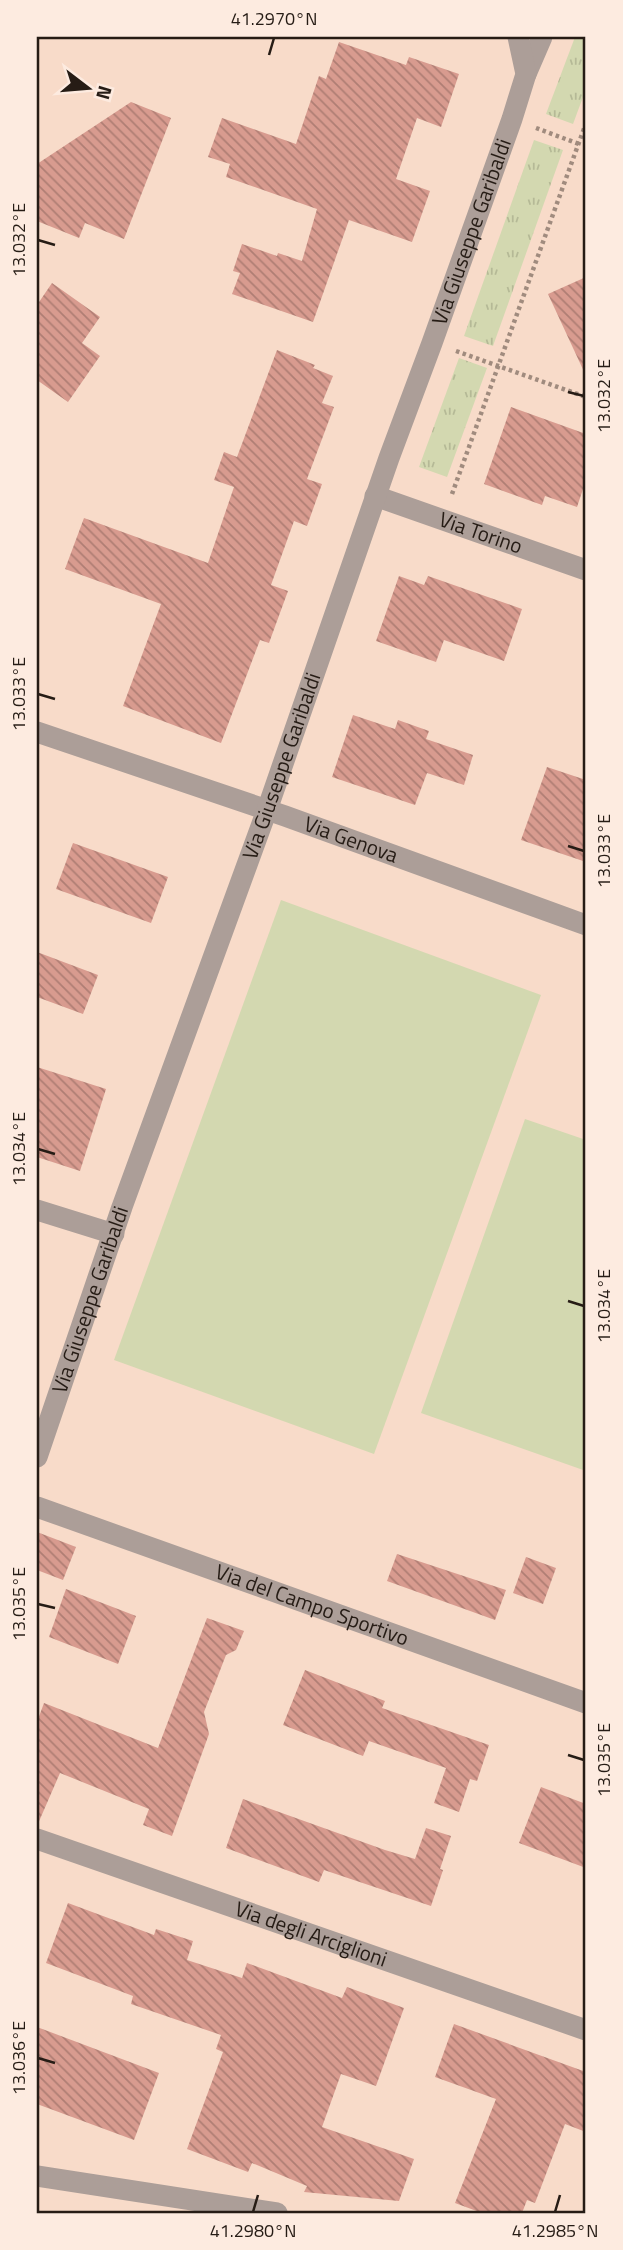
<svg xmlns="http://www.w3.org/2000/svg" width="623" height="2250" font-family="'Titillium Web',sans-serif">
	<style>
		.grass { fill: url(#grass-tufts) }
		.park { fill: #d3d8b0 }
		.building { fill: url(#building-back-hatch) }
		.lines { fill: none; stroke-linecap: round; stroke-linejoin: round }
		.path { stroke: #a08b7e; stroke-width: 4.5; stroke-dasharray: 3.5 3.5; stroke-linecap: butt }
		.minor { stroke: #ac9e98; stroke-width: 21 }
		.ticks { fill: none; stroke: #261c15; stroke-width: 2.5 }
		.labels { text-anchor: middle; stroke-width: 5; stroke-linejoin: round; paint-order: stroke }
		.street-label { font-size: 21px; fill: #261c15; stroke: #fdebe0 }
		.neatline { fill: none; stroke: #261c15; stroke-width: 2.5 }
		.ticks-label { font-size: 18px; text-anchor: middle; fill: #261c15 }
	</style>
	<defs>
		<pattern id="grass-tufts" width="24" height="20" patternUnits="userSpaceOnUse" patternTransform="scale(1.75)"><rect width="24" height="20" fill="#d3d8b0"/><path d="M3 7l-1-3M5 7V3M7 7l1-3M15 17l-1-3M17 17v-4M19 17l1-3" fill="none" stroke="#b5b996"/></pattern>
		<pattern id="building-back-hatch" width="6" height="6" patternUnits="userSpaceOnUse" patternTransform="scale(1.75)"><rect width="6" height="6" fill="#d89b8f"/><path d="M-1 5l2 2M0 0l6 6M5-1l2 2" fill="none" stroke="#af7e74"/></pattern>
	</defs>
	<rect width="100%" height="100%" fill="#f8dbc9"/>
	<g class="grass">
		<path d="M 575,37 L 586,37 L 586,89 L 573,124 L 546,114 Z"/>
		<path d="M 534,140 L 563,150 L 493,346 L 464,336 Z"/>
		<path d="M 459,358 L 487,368 L 447,477 L 419,467 Z"/>
	</g>
	<g class="park">
		<path d="M 281,900 L 541,995 L 374,1454 L 114,1360 Z"/>
		<path d="M 525,1119 L 586,1140 L 586,1471 L 421,1413 Z"/>
	</g>
	<g class="building">
		<path d="M 339,42 L 406,65 L 409,57 L 459,74 L 441,127 L 417,118 L 396,179 L 430,191 L 412,242 L 349,220 L 313,322 L 232,294 L 240,273 L 233,271 L 242,244 L 277,256 L 278,253 L 302,261 L 317,209 L 226,177 L 230,164 L 208,157 L 222,118 L 296,144 L 319,76 L 326,79 Z"/>
		<path d="M 131,102 L 171,118 L 124,239 L 85,223 L 79,238 L 37,221 L 37,164 Z"/>
		<path d="M 586,277 L 586,376 L 548,294 Z"/>
		<path d="M 52,283 L 100,317 L 82,343 L 100,356 L 68,402 L 37,380 L 37,305 Z"/>
		<path d="M 277,350 L 315,365 L 313,368 L 333,376 L 322,403 L 334,407 L 307,479 L 322,484 L 307,526 L 294,521 L 271,585 L 288,591 L 269,643 L 260,640 L 221,743 L 123,706 L 161,604 L 65,569 L 84,518 L 208,563 L 234,487 L 214,480 L 224,452 L 237,457 Z"/>
		<path d="M 511,407 L 586,434 L 586,480 L 577,507 L 545,496 L 542,505 L 484,484 Z"/>
		<path d="M 399,576 L 424,585 L 428,576 L 522,609 L 504,661 L 444,640 L 436,662 L 376,641 Z"/>
		<path d="M 353,715 L 395,729 L 398,720 L 429,731 L 426,739 L 473,755 L 464,785 L 427,773 L 415,805 L 332,777 Z"/>
		<path d="M 547,767 L 586,780 L 586,862 L 521,840 Z"/>
		<path d="M 73,843 L 168,877 L 151,923 L 56,889 Z"/>
		<path d="M 37,952 L 98,975 L 83,1014 L 37,997 Z"/>
		<path d="M 37,1067 L 106,1089 L 80,1171 L 37,1157 Z"/>
		<path d="M 37,1532 L 76,1547 L 63,1580 L 37,1570 Z"/>
		<path d="M 397,1554 L 506,1590 L 495,1620 L 387,1581 Z"/>
		<path d="M 526,1557 L 556,1568 L 543,1604 L 513,1593 Z"/>
		<path d="M 66,1589 L 136,1616 L 118,1664 L 49,1637 Z"/>
		<path d="M 207,1618 L 244,1631 L 236,1650 L 226,1655 L 204,1712 L 209,1734 L 172,1836 L 143,1825 L 149,1809 L 60,1773 L 37,1826 L 37,1722 L 44,1703 L 158,1748 Z"/>
		<path d="M 305,1670 L 385,1701 L 382,1708 L 489,1745 L 477,1781 L 470,1779 L 459,1812 L 434,1803 L 446,1768 L 369,1741 L 363,1756 L 283,1725 Z"/>
		<path d="M 541,1787 L 586,1804 L 586,1868 L 519,1843 Z"/>
		<path d="M 243,1799 L 385,1850 L 415,1859 L 426,1828 L 451,1836 L 440,1869 L 443,1870 L 431,1906 L 324,1870 L 319,1882 L 226,1848 Z"/>
		<path d="M 68,1903 L 154,1935 L 156,1929 L 193,1941 L 187,1960 L 242,1978 L 247,1963 L 342,1998 L 347,1987 L 404,2008 L 376,2086 L 341,2074 L 322,2127 L 414,2159 L 399,2201 L 304,2192 L 307,2186 L 252,2163 L 248,2172 L 187,2149 L 223,2052 L 216,2049 L 221,2035 L 131,2004 L 133,1996 L 46,1963 Z"/>
		<path d="M 454,2024 L 586,2072 L 586,2132 L 565,2124 L 535,2203 L 527,2200 L 522,2213 L 482,2213 L 455,2203 L 496,2099 L 435,2077 Z"/>
		<path d="M 37,2027 L 159,2073 L 134,2140 L 37,2104 Z"/>
	</g>
	<g class="lines">
		<g class="path">
			<path d="M 536,128 L 579,144"/>
			<path d="M 456,351 L 586,397"/>
			<path d="M 452,494 L 586,123"/>
		</g>
		<g class="minor">
			<path d="M 526,74 L 542,37"/>
			<path id="s1" d="M 375,496 L 586,570"/>
			<path id="s2" d="M 37,732 L 285,816 L 586,925"/>
			<path d="M 37,1210 L 114,1234"/>
			<path id="s3" d="M 37,1457 L 122,1207 L 267,810 L 389,458 L 432,343 L 512,119 L 526,74 L 518,37"/>
			<path id="s4" d="M 37,1507 L 586,1703"/>
			<path id="s5" d="M 37,1839 L 586,2030"/>
			<path d="M 37,2176 L 277,2213"/>
		</g>
	</g>
	<path class="ticks" d="M 269,55 L 274,38M 38,240 L 55,245M 568,392 L 584,396M 38,694 L 55,699M 568,846 L 584,851M 38,1149 L 55,1154M 568,1301 L 584,1306M 38,1604 L 55,1608M 568,1755 L 584,1760M 38,2058 L 55,2063M 253,2212 L 258,2195M 555,2212 L 560,2195"/>
	<g class="labels">
		<g class="street-label">
			<text dy="7" stroke="none"><textPath href="#s3" startOffset="1300">Via Giuseppe Garibaldi</textPath></text>
			<text dy="7" stroke="none"><textPath href="#s1" startOffset="112">Via Torino</textPath></text>
			<text dy="7" stroke="none"><textPath href="#s3" startOffset="733">Via Giuseppe Garibaldi</textPath></text>
			<text dy="7" stroke="none"><textPath href="#s2" startOffset="332">Via Genova</textPath></text>
			<text dy="7" stroke="none"><textPath href="#s3" startOffset="166">Via Giuseppe Garibaldi</textPath></text>
			<text dy="7" stroke="none"><textPath href="#s4" startOffset="292">Via del Campo Sportivo</textPath></text>
			<text dy="7" stroke="none"><textPath href="#s5" startOffset="290">Via degli Arciglioni</textPath></text>
		</g>
	</g>
	<rect width="623" height="2250" fill="none" stroke="#fdebe0" stroke-width="77"/>
	<g transform="translate(88 88) rotate(106)" stroke="#fdebe0" stroke-width="5" paint-order="stroke">
	<path d="M0-5L12 26L0 18L-12 26Z" fill="#261c15"/>
	<text y="-10" font-size="19" font-weight="bold" text-anchor="middle" fill="#261c15">N</text>
	</g>
	<rect x="38" y="38" width="546" height="2174" class="neatline"/>
	<g class="ticks-label">
		<text x="274" y="25">41.2970°N</text>
		<text transform="translate(19 240) rotate(-90)" y="6">13.032°E</text>
		<text transform="translate(604 396) rotate(-90)" y="6">13.032°E</text>
		<text transform="translate(19 694) rotate(-90)" y="6">13.033°E</text>
		<text transform="translate(604 851) rotate(-90)" y="6">13.033°E</text>
		<text transform="translate(19 1149) rotate(-90)" y="6">13.034°E</text>
		<text transform="translate(604 1306) rotate(-90)" y="6">13.034°E</text>
		<text transform="translate(19 1604) rotate(-90)" y="6">13.035°E</text>
		<text transform="translate(604 1760) rotate(-90)" y="6">13.035°E</text>
		<text transform="translate(19 2058) rotate(-90)" y="6">13.036°E</text>
		<text x="253" y="2237">41.2980°N</text>
		<text x="555" y="2237">41.2985°N</text>
	</g>
</svg>
